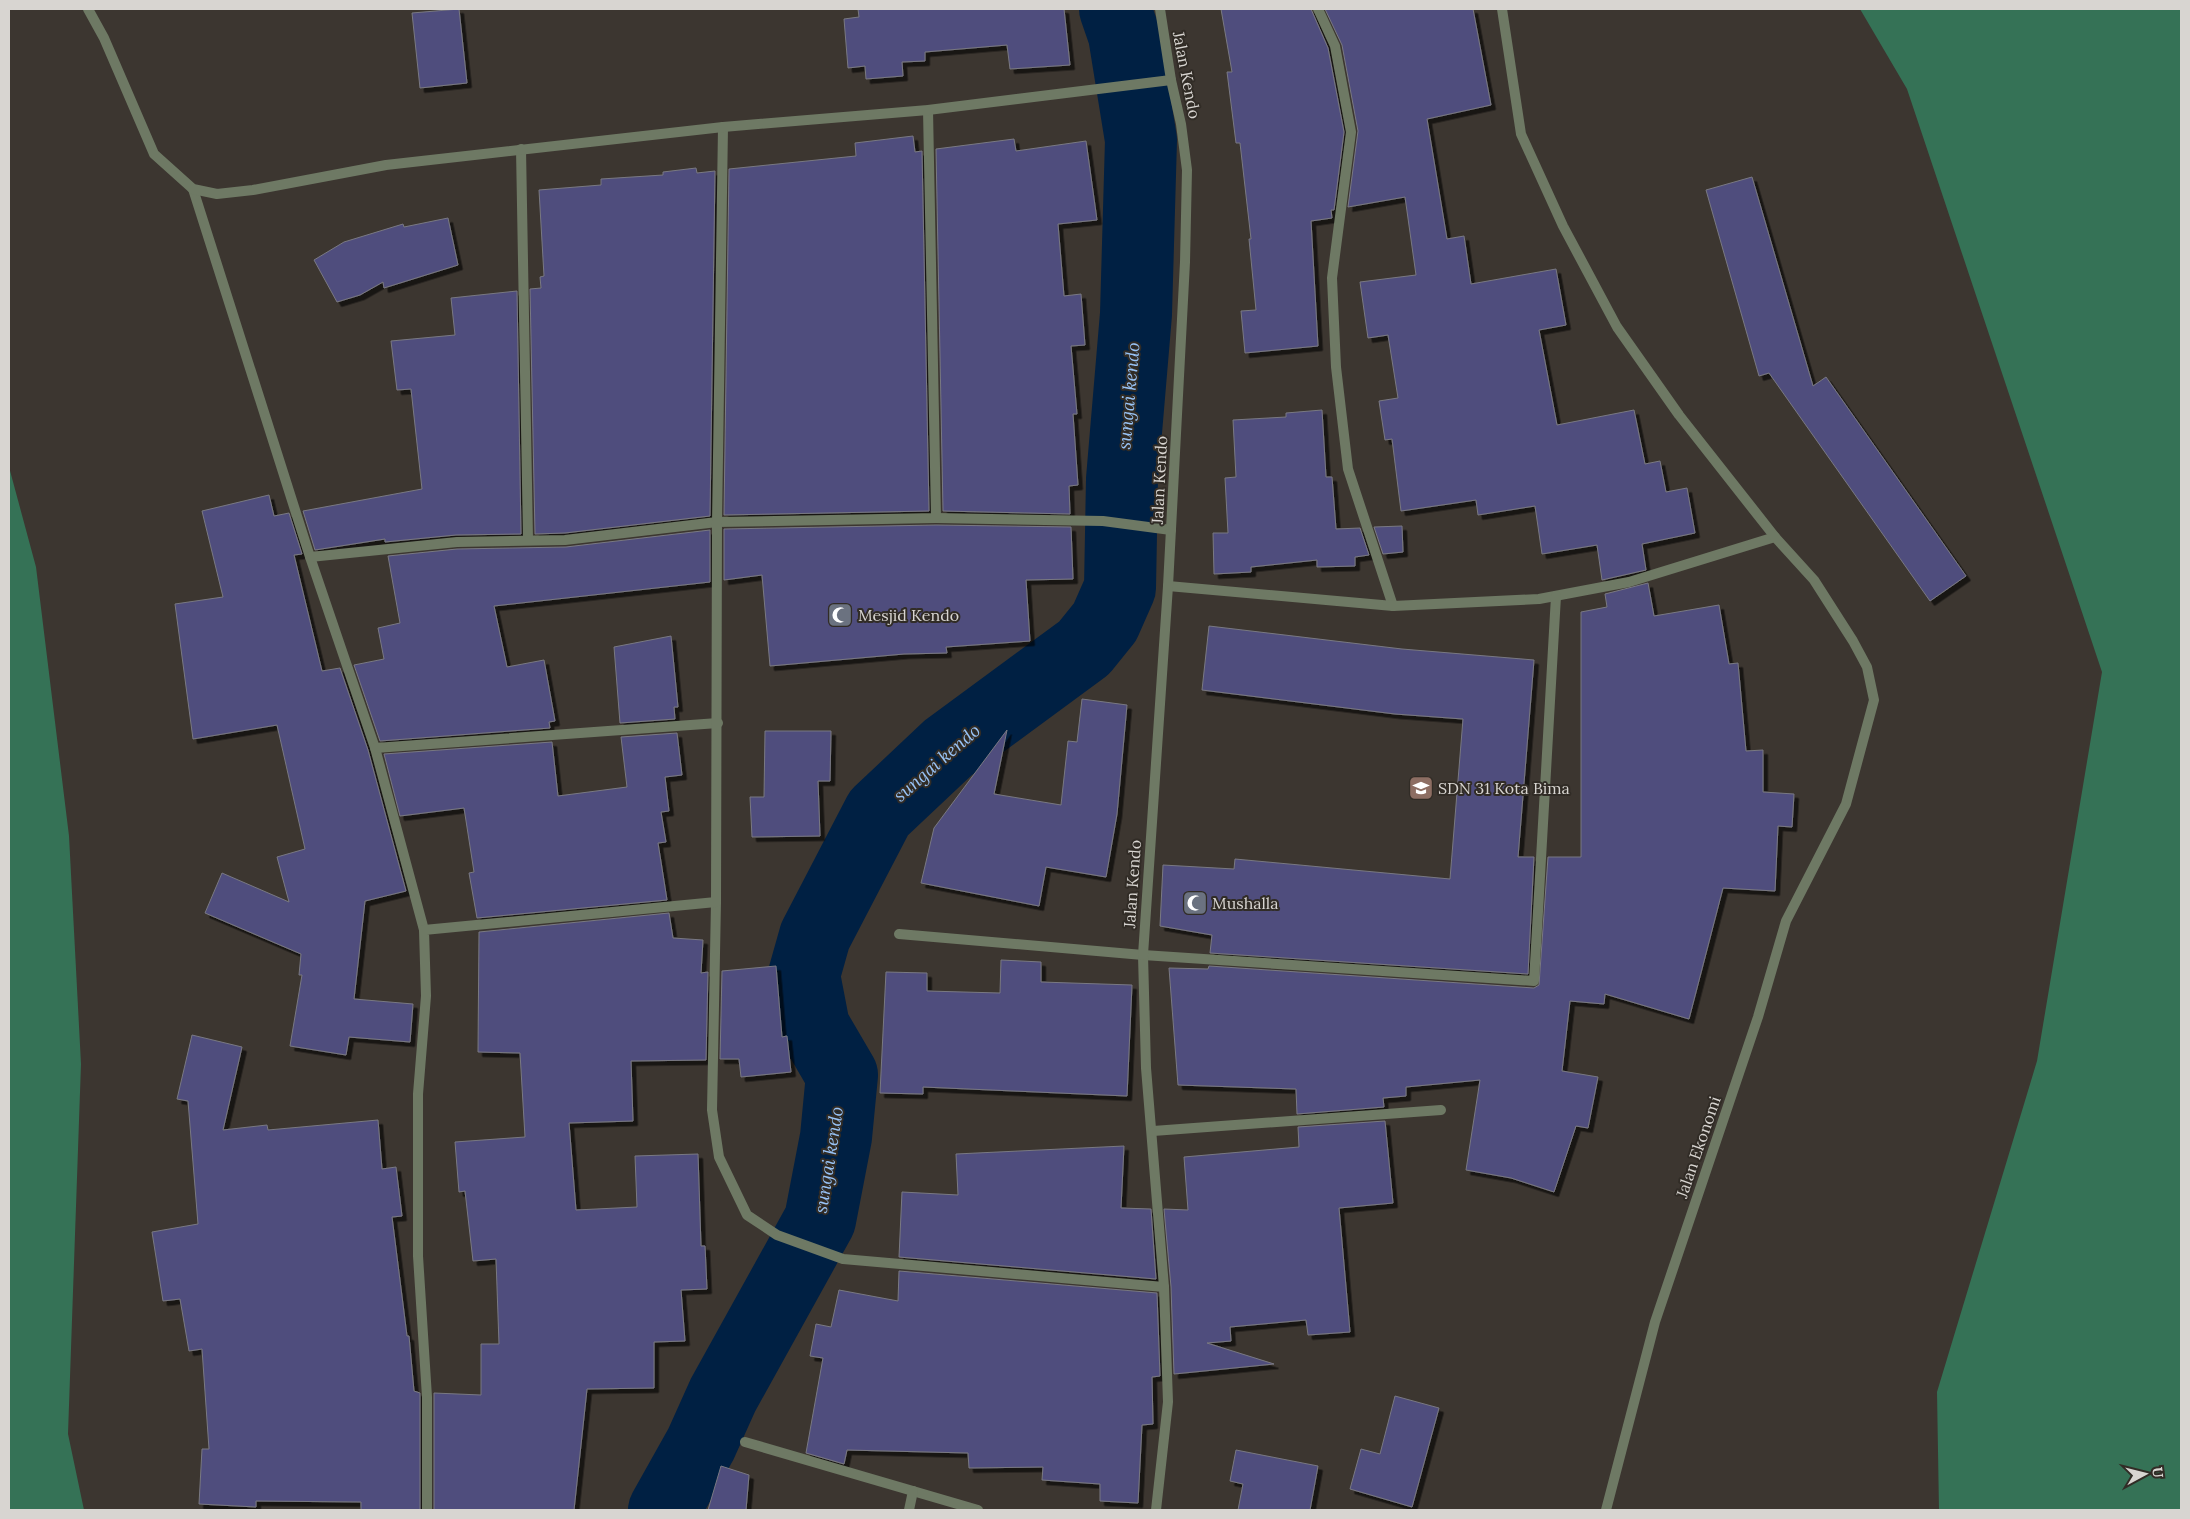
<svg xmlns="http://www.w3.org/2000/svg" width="2190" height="1519" font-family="Lora,serif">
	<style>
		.forest { fill: #357256 }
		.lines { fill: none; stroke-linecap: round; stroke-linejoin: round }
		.river { stroke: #002043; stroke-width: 72 }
		.building { fill: #504d7d; stroke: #797982; filter: url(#shadow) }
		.minor { stroke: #6e7964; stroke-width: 10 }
		.tertiary { stroke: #6e7964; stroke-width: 10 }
		.labels { text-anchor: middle; stroke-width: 4; stroke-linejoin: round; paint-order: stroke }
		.street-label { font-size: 16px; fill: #d8d5d1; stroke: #312c26 }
		.poi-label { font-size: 16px; fill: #d8d5d1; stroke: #312c26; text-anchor: start }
		.water-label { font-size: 18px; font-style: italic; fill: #98c3f6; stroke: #312c26 }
	</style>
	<defs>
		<filter id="shadow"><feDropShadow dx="4.5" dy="4.5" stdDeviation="0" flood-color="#0009"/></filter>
	</defs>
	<rect width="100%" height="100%" fill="#3c3630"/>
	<g class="forest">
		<path d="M 1860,9 L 2181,9 L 2181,1510 L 1939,1510 L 1937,1392 L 2037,1061 L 2102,672 L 1907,89 Z"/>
		<path d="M 9,467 L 36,567 L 69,836 L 81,1064 L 68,1434 L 84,1510 L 9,1510 Z"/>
	</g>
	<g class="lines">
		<path class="river" d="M 664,1510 L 701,1444 L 723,1395 L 820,1220 L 836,1137 L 842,1075 L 814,1027 L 804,975 L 815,936 L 879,813 L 948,748 L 1084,648 L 1105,622 L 1120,588 L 1122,479 L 1136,314 L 1141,140 L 1124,35 L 1115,9"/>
	</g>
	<g class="building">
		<path d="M 459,9 L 467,83 L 420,88 L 412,13 Z"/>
		<path d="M 858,9 L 1064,9 L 1070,65 L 1010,69 L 1007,45 L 925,52 L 925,61 L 902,62 L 903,76 L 866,79 L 865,66 L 848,68 L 844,19 L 859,17 Z"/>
		<path d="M 1221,9 L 1311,9 L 1328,48 L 1344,132 L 1334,210 L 1331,210 L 1332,218 L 1311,221 L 1318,346 L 1245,353 L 1241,311 L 1256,310 L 1249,239 L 1251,239 L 1240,143 L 1236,143 L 1227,72 L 1232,72 Z"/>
		<path d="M 1325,9 L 1473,9 L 1491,105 L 1427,119 L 1447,239 L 1464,236 L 1471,284 L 1556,269 L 1566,325 L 1539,330 L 1557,425 L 1634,410 L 1645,464 L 1660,461 L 1666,492 L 1687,488 L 1695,533 L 1642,544 L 1646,570 L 1602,580 L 1597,545 L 1542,554 L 1535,506 L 1478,515 L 1476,500 L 1401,511 L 1392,439 L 1385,440 L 1379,401 L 1398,398 L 1388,335 L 1368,338 L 1360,282 L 1416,275 L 1405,197 L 1348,207 L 1358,131 L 1342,45 Z"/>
		<path d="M 913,136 L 915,152 L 922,151 L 929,511 L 724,515 L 729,169 L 856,156 L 855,143 Z"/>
		<path d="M 1014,139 L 1016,151 L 1086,141 L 1097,220 L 1058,224 L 1064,296 L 1081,294 L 1085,345 L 1071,346 L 1077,414 L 1073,414 L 1078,485 L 1069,486 L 1070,514 L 943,511 L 936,149 Z"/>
		<path d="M 696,168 L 697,173 L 715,171 L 710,516 L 565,533 L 535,534 L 530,289 L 541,288 L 540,277 L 544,276 L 539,190 L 601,185 L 601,179 L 663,175 L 663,172 Z"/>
		<path d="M 1752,177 L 1813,386 L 1826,377 L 1966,576 L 1930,601 L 1769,373 L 1759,376 L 1706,190 Z"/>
		<path d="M 448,218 L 458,265 L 384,288 L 383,282 L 360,295 L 337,302 L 314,260 L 344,242 L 403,224 L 404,227 Z"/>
		<path d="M 517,291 L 521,534 L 456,535 L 385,542 L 385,539 L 315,550 L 303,511 L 422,489 L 411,389 L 397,390 L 391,341 L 455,335 L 451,298 Z"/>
		<path d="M 1322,410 L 1326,477 L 1332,477 L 1336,529 L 1360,528 L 1369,555 L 1355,557 L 1355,566 L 1317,567 L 1317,560 L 1251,567 L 1251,572 L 1214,574 L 1213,533 L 1228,533 L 1225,478 L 1236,477 L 1233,420 L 1286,417 L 1286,413 Z"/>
		<path d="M 269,495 L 274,516 L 289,513 L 302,554 L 294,555 L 322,671 L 340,668 L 368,750 L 406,891 L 365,901 L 354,999 L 413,1004 L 410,1042 L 349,1037 L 346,1055 L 290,1046 L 302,975 L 299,975 L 301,954 L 205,913 L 222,873 L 289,902 L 277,857 L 305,849 L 277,725 L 193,739 L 175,604 L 223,597 L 202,511 Z"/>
		<path d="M 936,525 L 1071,527 L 1073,579 L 1026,580 L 1030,641 L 946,647 L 947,653 L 904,654 L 770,666 L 762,575 L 724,580 L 724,529 Z"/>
		<path d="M 1402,526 L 1403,552 L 1383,554 L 1374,527 Z"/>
		<path d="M 710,530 L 710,582 L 494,606 L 507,667 L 544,660 L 555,721 L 549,722 L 550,728 L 380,741 L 354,665 L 384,659 L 378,628 L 400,623 L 388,556 L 457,549 L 566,547 Z"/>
		<path d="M 1648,583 L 1654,616 L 1719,605 L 1729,664 L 1738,663 L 1746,751 L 1763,750 L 1763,792 L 1794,794 L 1792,827 L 1778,826 L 1775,891 L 1723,888 L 1689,1019 L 1605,994 L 1604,1004 L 1570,1001 L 1562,1071 L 1598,1077 L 1588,1128 L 1576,1126 L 1554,1192 L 1511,1178 L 1466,1170 L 1480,1080 L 1406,1087 L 1406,1096 L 1383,1098 L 1384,1107 L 1297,1114 L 1296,1089 L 1178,1085 L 1169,968 L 1208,969 L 1209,966 L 1534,988 L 1539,985 L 1548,857 L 1581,857 L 1581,612 L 1607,607 L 1605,594 Z"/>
		<path d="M 1209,626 L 1402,649 L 1534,660 L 1518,857 L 1534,857 L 1528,974 L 1210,953 L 1212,935 L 1160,926 L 1163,865 L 1234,869 L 1235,859 L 1450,879 L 1463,719 L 1395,714 L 1202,690 Z"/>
		<path d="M 671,636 L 678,707 L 674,707 L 675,719 L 620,723 L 614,647 Z"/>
		<path d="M 1082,699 L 1127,705 L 1117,814 L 1106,877 L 1046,867 L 1039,906 L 921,883 L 934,828 L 1007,730 L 994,794 L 1061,805 L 1068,741 L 1077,742 Z"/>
		<path d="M 765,731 L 831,731 L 830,781 L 818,781 L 820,836 L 752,837 L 750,797 L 764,797 Z"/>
		<path d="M 677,733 L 682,775 L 665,777 L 669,811 L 661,812 L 666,842 L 658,843 L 667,900 L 477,918 L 469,873 L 474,872 L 464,808 L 400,816 L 384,754 L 552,742 L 558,796 L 627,787 L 621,737 Z"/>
		<path d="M 669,913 L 673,938 L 703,940 L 701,973 L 708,972 L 706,1060 L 631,1061 L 633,1121 L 569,1123 L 576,1210 L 637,1207 L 635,1156 L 698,1154 L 701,1246 L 705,1246 L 707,1289 L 681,1290 L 685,1341 L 654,1342 L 654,1388 L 587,1389 L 574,1510 L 434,1510 L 434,1393 L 481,1395 L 481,1344 L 499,1344 L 496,1259 L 473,1261 L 465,1191 L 459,1192 L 455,1142 L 525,1137 L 520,1053 L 478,1052 L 479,932 Z"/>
		<path d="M 1001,960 L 1041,962 L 1041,982 L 1132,985 L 1127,1096 L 923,1087 L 923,1094 L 880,1093 L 886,972 L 927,973 L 927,991 L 1000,993 Z"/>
		<path d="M 776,966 L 782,1037 L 787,1036 L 791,1072 L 741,1077 L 739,1059 L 720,1059 L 722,971 Z"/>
		<path d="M 192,1035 L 242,1047 L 223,1130 L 267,1125 L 268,1130 L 378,1120 L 382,1169 L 396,1167 L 402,1216 L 392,1217 L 407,1336 L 409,1336 L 414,1391 L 420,1393 L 420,1510 L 361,1510 L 361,1502 L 256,1501 L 256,1507 L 199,1504 L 202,1449 L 209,1449 L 202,1349 L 189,1351 L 180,1299 L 163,1301 L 152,1232 L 198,1224 L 188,1101 L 177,1099 Z"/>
		<path d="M 1385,1121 L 1393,1203 L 1339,1208 L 1350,1332 L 1308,1335 L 1306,1320 L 1230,1327 L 1231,1341 L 1207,1343 L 1274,1364 L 1174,1374 L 1171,1287 L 1164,1209 L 1188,1210 L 1184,1157 L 1299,1147 L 1298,1127 Z"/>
		<path d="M 1124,1146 L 1121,1208 L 1151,1209 L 1156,1279 L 899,1257 L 902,1192 L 958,1195 L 956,1154 Z"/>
		<path d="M 899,1271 L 1157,1293 L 1160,1376 L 1152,1377 L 1153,1424 L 1142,1425 L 1138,1503 L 1100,1501 L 1100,1484 L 1042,1480 L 1043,1467 L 969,1468 L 968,1453 L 847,1450 L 844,1464 L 806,1453 L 823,1358 L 810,1356 L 816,1324 L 831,1327 L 839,1290 L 898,1301 Z"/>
		<path d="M 1395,1396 L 1439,1408 L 1412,1507 L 1350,1489 L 1361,1449 L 1380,1454 Z"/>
		<path d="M 1236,1450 L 1318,1466 L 1310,1510 L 1238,1510 L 1243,1484 L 1230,1481 Z"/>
		<path d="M 721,1466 L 749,1475 L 746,1510 L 708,1510 Z"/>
	</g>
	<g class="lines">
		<g class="minor">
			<path d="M 1318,9 L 1335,46 L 1351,132 L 1332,278 L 1336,367 L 1348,469 L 1393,606"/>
			<path d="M 521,149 L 528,539"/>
			<path d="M 193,189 L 310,557 L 375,748 L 424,930"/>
			<path d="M 936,518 L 1103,521 L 1171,530"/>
			<path d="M 310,557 L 457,542 L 565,540 L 717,522 L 936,518 L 928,110"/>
			<path d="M 1168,586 L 1393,606 L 1539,599 L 1629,582 L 1775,537"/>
			<path d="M 375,748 L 718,723"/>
			<path d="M 716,902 L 712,1110 L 719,1157 L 747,1215 L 777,1235 L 843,1259 L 1164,1287"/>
			<path d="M 899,934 L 1143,955 L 1534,981 L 1556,596"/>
			<path d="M 1143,955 L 1146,1068 L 1164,1287 L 1168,1402 L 1156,1510"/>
			<path d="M 1153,1131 L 1441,1110"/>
			<path d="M 745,1442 L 978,1510"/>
			<path d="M 427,1510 L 427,1397 L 418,1256 L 418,1094 L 426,996 L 424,930 L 716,902 L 717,522 L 723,127"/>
			<path d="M 909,1510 L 913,1491"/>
		</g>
		<g class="tertiary">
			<path d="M 88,9 L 104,38 L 154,154 L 193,189 L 217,194 L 253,190 L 386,165 L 723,127 L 928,110 L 1171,80"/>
			<path d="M 1502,9 L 1521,134 L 1563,226 L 1617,327 L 1679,415 L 1775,537 L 1814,580 L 1853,641 L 1867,667 L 1874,700 L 1846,804 L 1786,921 L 1758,1017 L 1655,1322 L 1606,1510"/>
			<path d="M 1143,955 L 1168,586 L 1185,262 L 1187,170 L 1181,124 L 1171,80 L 1160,9"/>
		</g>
	</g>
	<defs>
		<symbol id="mosque-square" viewBox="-11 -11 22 22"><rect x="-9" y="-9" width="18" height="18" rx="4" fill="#6b7280" stroke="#312c26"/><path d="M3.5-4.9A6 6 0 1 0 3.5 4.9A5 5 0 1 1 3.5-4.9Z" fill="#fff"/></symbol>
		<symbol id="school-square" viewBox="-11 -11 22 22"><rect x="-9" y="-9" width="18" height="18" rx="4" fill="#8d6e63" stroke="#312c26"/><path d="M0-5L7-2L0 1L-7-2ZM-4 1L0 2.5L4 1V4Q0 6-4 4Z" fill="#fff"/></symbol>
	</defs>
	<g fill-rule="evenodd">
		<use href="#mosque-square" x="826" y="601" width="28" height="28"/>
		<use href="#school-square" x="1407" y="774" width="28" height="28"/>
		<use href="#mosque-square" x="1181" y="889" width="28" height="28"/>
	</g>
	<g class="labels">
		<g class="street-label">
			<text transform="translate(1187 75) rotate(79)" y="6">Jalan Kendo</text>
			<text transform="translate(1159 480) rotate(-87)" y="6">Jalan Kendo</text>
			<text transform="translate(1132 884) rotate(-86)" y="6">Jalan Kendo</text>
			<text transform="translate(1698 1147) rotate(-71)" y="6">Jalan Ekonomi</text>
		</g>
		<g class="poi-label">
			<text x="858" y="621">Mesjid Kendo</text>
			<text x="1438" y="794">SDN 31 Kota Bima</text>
			<text x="1212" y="909">Mushalla</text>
		</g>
		<g class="water-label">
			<text transform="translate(1129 396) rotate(-85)" y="6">sungai kendo</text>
			<text transform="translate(937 763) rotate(-41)" y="6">sungai kendo</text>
			<text transform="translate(829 1160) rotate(-81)" y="6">sungai kendo</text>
		</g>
	</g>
	<rect width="2190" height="1519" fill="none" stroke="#d8d5d1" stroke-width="20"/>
	<g transform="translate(2145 1474) rotate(83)" stroke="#312c26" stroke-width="4" paint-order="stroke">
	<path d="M0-4L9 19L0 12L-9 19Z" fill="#d8d5d1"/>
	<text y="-8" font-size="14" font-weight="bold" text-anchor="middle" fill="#d8d5d1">U</text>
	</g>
</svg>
